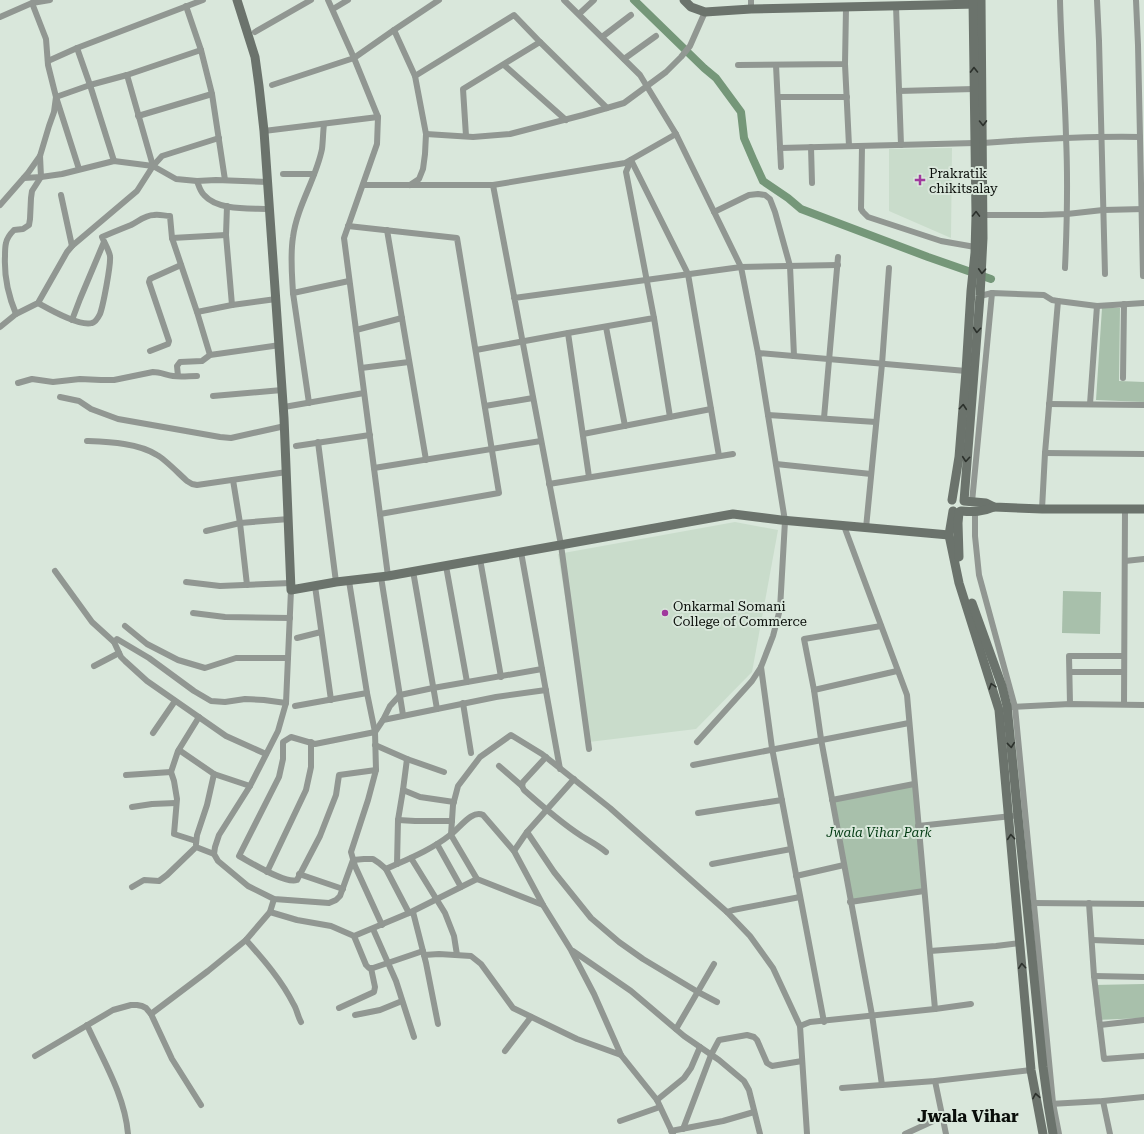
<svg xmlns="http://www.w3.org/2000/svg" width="1144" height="1134" font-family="'Roboto Serif',serif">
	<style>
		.built { fill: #c9dccb }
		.green { fill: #a8c0ab }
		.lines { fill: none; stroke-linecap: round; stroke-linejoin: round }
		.canal { stroke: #759779; stroke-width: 8 }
		.street { stroke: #919792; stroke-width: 6 }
		.secondary { stroke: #6b736c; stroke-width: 9 }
		.oneway { stroke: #2c312c }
		.poi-dot { fill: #a0399d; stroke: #d9e7db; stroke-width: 1.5 }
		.labels { text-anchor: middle; stroke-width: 4; stroke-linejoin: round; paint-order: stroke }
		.poi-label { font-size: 13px; fill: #0a0e0a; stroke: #d9e7db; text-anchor: start }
		.park-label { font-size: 13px; font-style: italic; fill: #003911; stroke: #d9e7db }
		.district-label { font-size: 17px; font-weight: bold; fill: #0a0e0a; stroke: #d9e7db }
	</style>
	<rect width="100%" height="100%" fill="#d9e7db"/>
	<g class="built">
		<path d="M 952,148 L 951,238 L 889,211 L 889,149 Z"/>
		<path d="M 735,522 L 778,530 L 752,672 L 696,729 L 589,742 L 558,554 Z"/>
	</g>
	<g class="green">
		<path d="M 1102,308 L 1120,308 L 1119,381 L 1144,382 L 1144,402 L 1096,400 Z"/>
		<path d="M 1063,591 L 1101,592 L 1100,634 L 1062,633 Z"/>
		<path d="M 914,784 L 924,891 L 850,902 L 832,800 Z"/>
		<path d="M 1144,984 L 1144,1018 L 1096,1020 L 1093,985 Z"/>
	</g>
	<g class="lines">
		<path class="canal" d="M 634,0 L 704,68 L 716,78 L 741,112 L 744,138 L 753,159 L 763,181 L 788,198 L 801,209 L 928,257 L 991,279"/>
		<g class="street">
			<path d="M 50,0 L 32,3 L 46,39 L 48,65 L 56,97 L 79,169"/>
			<path d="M 564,0 L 640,75 L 676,134"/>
			<path d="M 751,0 L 751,9"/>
			<path d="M 1060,0 C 1061,46 1065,91 1066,137 C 1068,180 1067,224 1065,268"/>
			<path d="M 1097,0 L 1099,41 L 1105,274"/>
			<path d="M 1136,0 L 1138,45 L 1143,276"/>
			<path d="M 186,6 L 201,50 L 212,94 L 225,180"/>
			<path d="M 896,6 L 901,145"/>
			<path d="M 333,9 L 348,0"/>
			<path d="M 579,14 L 594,0"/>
			<path d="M 0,17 L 32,3"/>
			<path d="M 394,30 L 415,76 L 426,134 L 425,154 L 423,169 L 419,179 L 410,185"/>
			<path d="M 255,32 L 311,0"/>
			<path d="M 602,37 L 631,15"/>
			<path d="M 77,48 L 90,85 L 114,161"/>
			<path d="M 201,50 L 127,75 L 90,85 L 56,97 L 54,112 L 49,126 L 40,156 L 41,177 L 32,191 L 31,198 L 30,219 L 29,225 L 23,229 L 14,230 C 10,234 7,238 6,243 C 5,247 5,252 5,256 C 4,276 8,295 16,314 L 38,303 L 67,252 L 72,246 L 137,191 L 153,166 L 162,156 L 219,138"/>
			<path d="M 624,59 L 656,36"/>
			<path d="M 48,61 L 77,48 L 203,0"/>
			<path d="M 845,64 L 849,146"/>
			<path d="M 504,65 L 566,120"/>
			<path d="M 738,65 L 845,64 L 846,8"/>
			<path d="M 776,65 L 781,167"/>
			<path d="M 127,75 L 153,166"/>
			<path d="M 415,76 L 514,15 L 540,42"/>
			<path d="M 272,85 L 354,58 L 328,0"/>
			<path d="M 899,91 L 974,89"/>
			<path d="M 778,97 L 847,97"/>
			<path d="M 138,116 L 212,94"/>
			<path d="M 378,117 L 377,144 L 344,238 L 388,576"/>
			<path d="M 264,131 L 378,117 L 354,58 L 394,30 L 439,0"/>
			<path d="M 426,134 L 473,137 L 510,134 L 583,115 L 624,103 L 666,72 L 681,57 L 690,46 L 705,12"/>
			<path d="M 466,136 L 463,89 L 540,42 L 607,108"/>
			<path d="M 983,143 C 1036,139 1088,136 1140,137"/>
			<path d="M 862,146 L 861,209 L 863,212 L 868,217 L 941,241 L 975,247"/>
			<path d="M 811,147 L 812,183"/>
			<path d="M 780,148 L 975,143"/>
			<path d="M 631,160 L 688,274 L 719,456"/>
			<path d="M 283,174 L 314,174"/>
			<path d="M 24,178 L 41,177 L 62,174 L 114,161 L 153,166 L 176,179 L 197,181 L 216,180 L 268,182"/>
			<path d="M 197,181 C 199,186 200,191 204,195 C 218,211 250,208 269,209"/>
			<path d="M 363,185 L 493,185"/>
			<path d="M 61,195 L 72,246"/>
			<path d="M 0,205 L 28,173 L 40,156"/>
			<path d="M 227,206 L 226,235 L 232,305"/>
			<path d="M 714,212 L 749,195 L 758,194 L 765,195 L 770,199 L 775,212 L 790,266 L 794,356"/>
			<path d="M 984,215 L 1042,215 L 1067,214 L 1103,210 L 1144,209"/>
			<path d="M 348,226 L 457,238 L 499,493 L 380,514"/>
			<path d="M 387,230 L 426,460"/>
			<path d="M 172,238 L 226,235"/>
			<path d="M 293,293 C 292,274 290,256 293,237 C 297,206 316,179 322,149 C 323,141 323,132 324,124"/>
			<path d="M 980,296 L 992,293 L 1044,295 L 1052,300 L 1058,301 L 1097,306 L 1144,303"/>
			<path d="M 514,298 L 741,267 L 676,134 L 625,163 L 493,185 L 561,545 L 589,749"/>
			<path d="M 38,303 C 49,309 80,327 92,323 C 96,322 98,318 100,314 C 103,306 111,265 110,256 C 109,250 104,242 102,237 C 111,233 121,229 131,225 C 139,221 145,215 154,215 C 159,214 165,216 170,216 L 172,238 L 197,312 L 210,355"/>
			<path d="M 197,312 L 232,305 L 276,299"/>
			<path d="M 654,318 L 670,417"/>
			<path d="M 72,320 L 80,299 L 104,242"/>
			<path d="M 0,327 L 16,314"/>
			<path d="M 606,327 L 625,426"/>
			<path d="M 356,330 L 402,318"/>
			<path d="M 476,350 L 568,333"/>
			<path d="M 150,351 L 168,344 L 169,341 L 149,282 L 150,279 L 152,278 L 181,265"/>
			<path d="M 758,353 L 741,267 L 838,265"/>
			<path d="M 361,368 L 409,362"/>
			<path d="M 178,376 L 177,366 L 180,362 L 202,361 L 210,355 L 280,345"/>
			<path d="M 1123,378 L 1124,304"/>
			<path d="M 18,383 L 32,379 L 53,382 L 80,379 L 101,380 L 114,380 L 153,372 C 160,372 166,375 173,376 C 181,377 189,376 197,376"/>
			<path d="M 213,396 L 282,390"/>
			<path d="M 60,397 L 79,401 L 91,409 L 118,419 L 220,437 L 231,438 L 285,426"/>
			<path d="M 309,403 L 293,293 L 349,281"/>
			<path d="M 1049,404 L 1144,405"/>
			<path d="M 1090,404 L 1097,306"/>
			<path d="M 485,406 L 533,398"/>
			<path d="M 284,407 L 364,393"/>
			<path d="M 768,415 L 876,422"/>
			<path d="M 824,418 L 838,257"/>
			<path d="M 583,434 L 711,409"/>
			<path d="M 87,441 C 110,442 138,443 157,455 C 166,460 179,474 187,481 L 192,484 L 197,485 L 287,472"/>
			<path d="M 318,442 L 336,582"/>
			<path d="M 296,446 L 370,435"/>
			<path d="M 1045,453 L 1144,454"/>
			<path d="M 776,464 L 871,474"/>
			<path d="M 374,468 L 541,441"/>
			<path d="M 589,477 L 568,333 L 654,318 L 626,172 L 631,160"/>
			<path d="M 233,480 L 240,523 L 247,585"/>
			<path d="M 549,484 L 733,454"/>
			<path d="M 972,502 L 992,293"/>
			<path d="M 1042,509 L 1045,453 L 1058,301"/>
			<path d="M 975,512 L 975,536 L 979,575 L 1015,707 L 1053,1103 L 1059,1134"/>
			<path d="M 844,526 L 907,695 L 935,1009"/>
			<path d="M 866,528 L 882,364 L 889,268"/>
			<path d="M 206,531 L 240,523 L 289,519"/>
			<path d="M 521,552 L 560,769"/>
			<path d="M 480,559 L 501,677"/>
			<path d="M 1125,561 L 1144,559"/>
			<path d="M 446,566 L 467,682"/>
			<path d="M 55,571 L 92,622 L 114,642 L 121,657 L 125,661 L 147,681 L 226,736 L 266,754"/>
			<path d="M 413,571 L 437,709"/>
			<path d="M 381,577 L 403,715"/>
			<path d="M 349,581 L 367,693 L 375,732 L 376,770 L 368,800 L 351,852 L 355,866 L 382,925"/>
			<path d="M 186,582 L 220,586 L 291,583"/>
			<path d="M 315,586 L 331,700"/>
			<path d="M 291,590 L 286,703 L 278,731 L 250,786 L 219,835 L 215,847 L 214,854 L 218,861 L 248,886 L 274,899 L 329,903 L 336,900 L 340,896 L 353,860 L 364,859 L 373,859 L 379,863 L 386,869 L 409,913"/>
			<path d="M 193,613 L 225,617 L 290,618"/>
			<path d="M 125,626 L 147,644 L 178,660 L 205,668 L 236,658 L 288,658"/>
			<path d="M 881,626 L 804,639 L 814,690 L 821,739 L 872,1015 L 882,1085"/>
			<path d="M 297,638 L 321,632"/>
			<path d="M 114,642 L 117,639 L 149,658 L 194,691 L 211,701 L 225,702 L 245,699 L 264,700 L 286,703"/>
			<path d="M 94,666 L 119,653"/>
			<path d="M 761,667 L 772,748 L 824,1022"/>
			<path d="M 1070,672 L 1124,672"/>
			<path d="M 814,690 L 897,671"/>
			<path d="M 463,703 L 471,753"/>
			<path d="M 1070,704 L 1069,656 L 1124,656"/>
			<path d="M 1124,704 L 1125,510"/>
			<path d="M 295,706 L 367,693"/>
			<path d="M 1011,707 L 1070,704 L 1144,705"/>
			<path d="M 383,720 L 390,706 L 400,695 L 433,688 L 542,669"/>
			<path d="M 153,733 L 175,701"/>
			<path d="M 697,742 L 752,681 L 761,667 L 773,636 L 780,609 L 785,521 L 758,353 L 966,371"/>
			<path d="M 375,745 L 407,759 L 444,772"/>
			<path d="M 179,750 L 214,774 L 250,786"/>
			<path d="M 546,757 L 523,782 L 522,786 L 524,790 C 542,806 560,822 580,835 C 589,841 598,845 606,852"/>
			<path d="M 693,765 L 909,723"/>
			<path d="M 499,766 L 522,786"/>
			<path d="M 376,770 L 339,775 L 336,795 L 320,836 L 297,880 C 285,884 250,862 239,856 L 279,777 L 283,759 L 283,742 L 291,737 L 315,744 L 375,732 L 383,720 L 496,697 L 546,690"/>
			<path d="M 126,775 L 171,772"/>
			<path d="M 403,790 L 420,797 L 454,802"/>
			<path d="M 832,800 L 914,784"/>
			<path d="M 132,807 L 152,804 L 176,803"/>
			<path d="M 698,813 L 782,800"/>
			<path d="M 398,820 L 415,821 L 452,821"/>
			<path d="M 918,826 L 1012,816"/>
			<path d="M 527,832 L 554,872 L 591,918 L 619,942 L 643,959 L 698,992 L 717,1002"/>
			<path d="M 196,841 L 174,834 L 177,799 L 174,781 L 171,772 L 178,751 L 199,717"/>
			<path d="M 196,844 L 197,835 L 207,805 L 214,774"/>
			<path d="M 437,844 L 461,887"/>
			<path d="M 514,851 L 527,832 L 574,779"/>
			<path d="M 411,858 L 445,913 L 454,936 L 457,955"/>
			<path d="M 397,864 L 398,820 L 403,790 L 407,759"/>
			<path d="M 712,864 L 791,849"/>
			<path d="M 386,869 C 408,859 431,850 450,835 C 459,829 472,809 483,815 L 514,851 L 543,905"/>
			<path d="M 267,872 L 306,790 L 311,767 L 311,742"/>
			<path d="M 299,874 L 343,889"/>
			<path d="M 796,876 L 844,865"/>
			<path d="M 132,887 L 144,880 L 159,881 L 167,875 L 196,847 L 214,854"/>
			<path d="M 850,902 L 924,891"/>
			<path d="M 1032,903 L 1144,904"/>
			<path d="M 1089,903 L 1094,976 L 1104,1059 L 1144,1056"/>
			<path d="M 270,912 L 297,920 L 331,926 L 354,936 L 409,913 L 477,879"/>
			<path d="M 413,912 L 426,963 L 438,1024"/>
			<path d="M 727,912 L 733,910 L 800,897"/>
			<path d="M 373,929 L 396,981 L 414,1037"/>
			<path d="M 354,936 L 366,965 L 369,968 L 373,968 L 423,951"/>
			<path d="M 246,940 C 264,960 282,981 294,1005 C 297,1010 298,1017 301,1022"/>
			<path d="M 1092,940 L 1144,942"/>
			<path d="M 573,951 L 631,991 L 684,1036 L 719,1060 L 744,1081 L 749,1090 L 760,1134"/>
			<path d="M 930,951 L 996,946 L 1020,943"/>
			<path d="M 424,955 L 439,954 L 471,956 L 481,964 L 513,1008 L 577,1039 L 621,1055"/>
			<path d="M 1094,976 L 1144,977"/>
			<path d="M 339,1008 L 374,992 L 375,987 L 371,968"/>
			<path d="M 151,1014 L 208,971 L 246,940 L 270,912 L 274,899"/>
			<path d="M 355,1015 L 380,1010 L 402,1001"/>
			<path d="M 87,1025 C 103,1060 125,1096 128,1134"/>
			<path d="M 1100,1025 L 1144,1020"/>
			<path d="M 800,1026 L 807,1134"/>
			<path d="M 676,1029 L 714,964"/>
			<path d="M 505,1051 L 531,1017"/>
			<path d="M 35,1056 L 113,1010 L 131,1005 L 137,1005 L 142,1006 L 146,1008 L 151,1014 L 172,1059 L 201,1105"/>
			<path d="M 935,1081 L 946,1134"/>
			<path d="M 842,1088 L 935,1081 L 1031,1070"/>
			<path d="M 657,1100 L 684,1078 L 691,1068 L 700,1047"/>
			<path d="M 1103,1101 L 1110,1134"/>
			<path d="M 1050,1104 L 1103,1101 L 1144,1097"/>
			<path d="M 620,1121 L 660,1107"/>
			<path d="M 683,1129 L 711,1055 L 719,1040 L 747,1035 L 754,1037 L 757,1040 L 767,1063 L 772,1066 L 802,1061"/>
			<path d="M 671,1131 L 723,1121 L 754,1112"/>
			<path d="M 673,1134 L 657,1100 L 621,1055 L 594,994 L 571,950 L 543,905 L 477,879 L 451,835 L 453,805 L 458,786 L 480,757 L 511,735 L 542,754 L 610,808 L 727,912 L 750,936 L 773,968 L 800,1026 L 810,1022 L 935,1009 L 971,1004"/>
			<path d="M 905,1134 L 942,1117"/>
		</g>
		<g class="secondary">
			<path d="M 237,0 L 255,57 L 259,86 L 264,131 L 284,418 L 291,590 L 336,582 L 388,576 L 733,514 L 781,520 L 949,535"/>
			<path d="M 684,0 L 691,7 L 705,12 L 751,9 L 978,4"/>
			<path d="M 981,0 L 983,238 L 980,296 L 964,501 L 986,503 L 994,507 L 1042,509 L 1144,509"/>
			<path d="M 952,500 L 959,457 L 966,371 L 971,291 L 975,253 L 976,215 L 973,0"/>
			<path d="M 953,511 L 949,535 L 959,583 L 999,710 L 1031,1070 L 1043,1134"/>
			<path d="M 961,511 C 973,512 983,512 994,507"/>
			<path d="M 959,557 L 958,523 L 959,512"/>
			<path d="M 972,603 L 1002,686 L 1007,706 L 1043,1067 L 1048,1104 L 1053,1134"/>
		</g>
	</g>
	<defs><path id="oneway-chevron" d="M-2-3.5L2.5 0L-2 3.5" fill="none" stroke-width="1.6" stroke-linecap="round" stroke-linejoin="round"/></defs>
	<g class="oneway">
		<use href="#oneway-chevron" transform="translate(974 70) rotate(-91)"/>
		<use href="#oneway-chevron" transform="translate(983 123) rotate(89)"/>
		<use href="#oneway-chevron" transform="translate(976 214) rotate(-89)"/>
		<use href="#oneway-chevron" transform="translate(982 271) rotate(93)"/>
		<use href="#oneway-chevron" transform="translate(977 330) rotate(95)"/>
		<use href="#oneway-chevron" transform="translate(963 407) rotate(-85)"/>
		<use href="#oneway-chevron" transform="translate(966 459) rotate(95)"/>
		<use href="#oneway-chevron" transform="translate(992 686) rotate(-108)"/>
		<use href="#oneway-chevron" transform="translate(1011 745) rotate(84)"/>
		<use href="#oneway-chevron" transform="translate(1011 837) rotate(-95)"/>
		<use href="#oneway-chevron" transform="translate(1022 966) rotate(-95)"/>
		<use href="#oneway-chevron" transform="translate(1036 1096) rotate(-100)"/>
	</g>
	<g class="poi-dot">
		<path d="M918 174h4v4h4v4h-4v4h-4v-4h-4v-4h4z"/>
		<circle cx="665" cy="613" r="4"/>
	</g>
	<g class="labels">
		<g class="poi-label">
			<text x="929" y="178">Prakratik<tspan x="929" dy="15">chikitsalay</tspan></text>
			<text x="673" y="611">Onkarmal Somani<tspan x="673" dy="15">College of Commerce</tspan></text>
		</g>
		<g class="park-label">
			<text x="879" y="837">Jwala Vihar Park</text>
		</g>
		<g class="district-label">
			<text x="968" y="1122">Jwala Vihar</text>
		</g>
	</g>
</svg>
